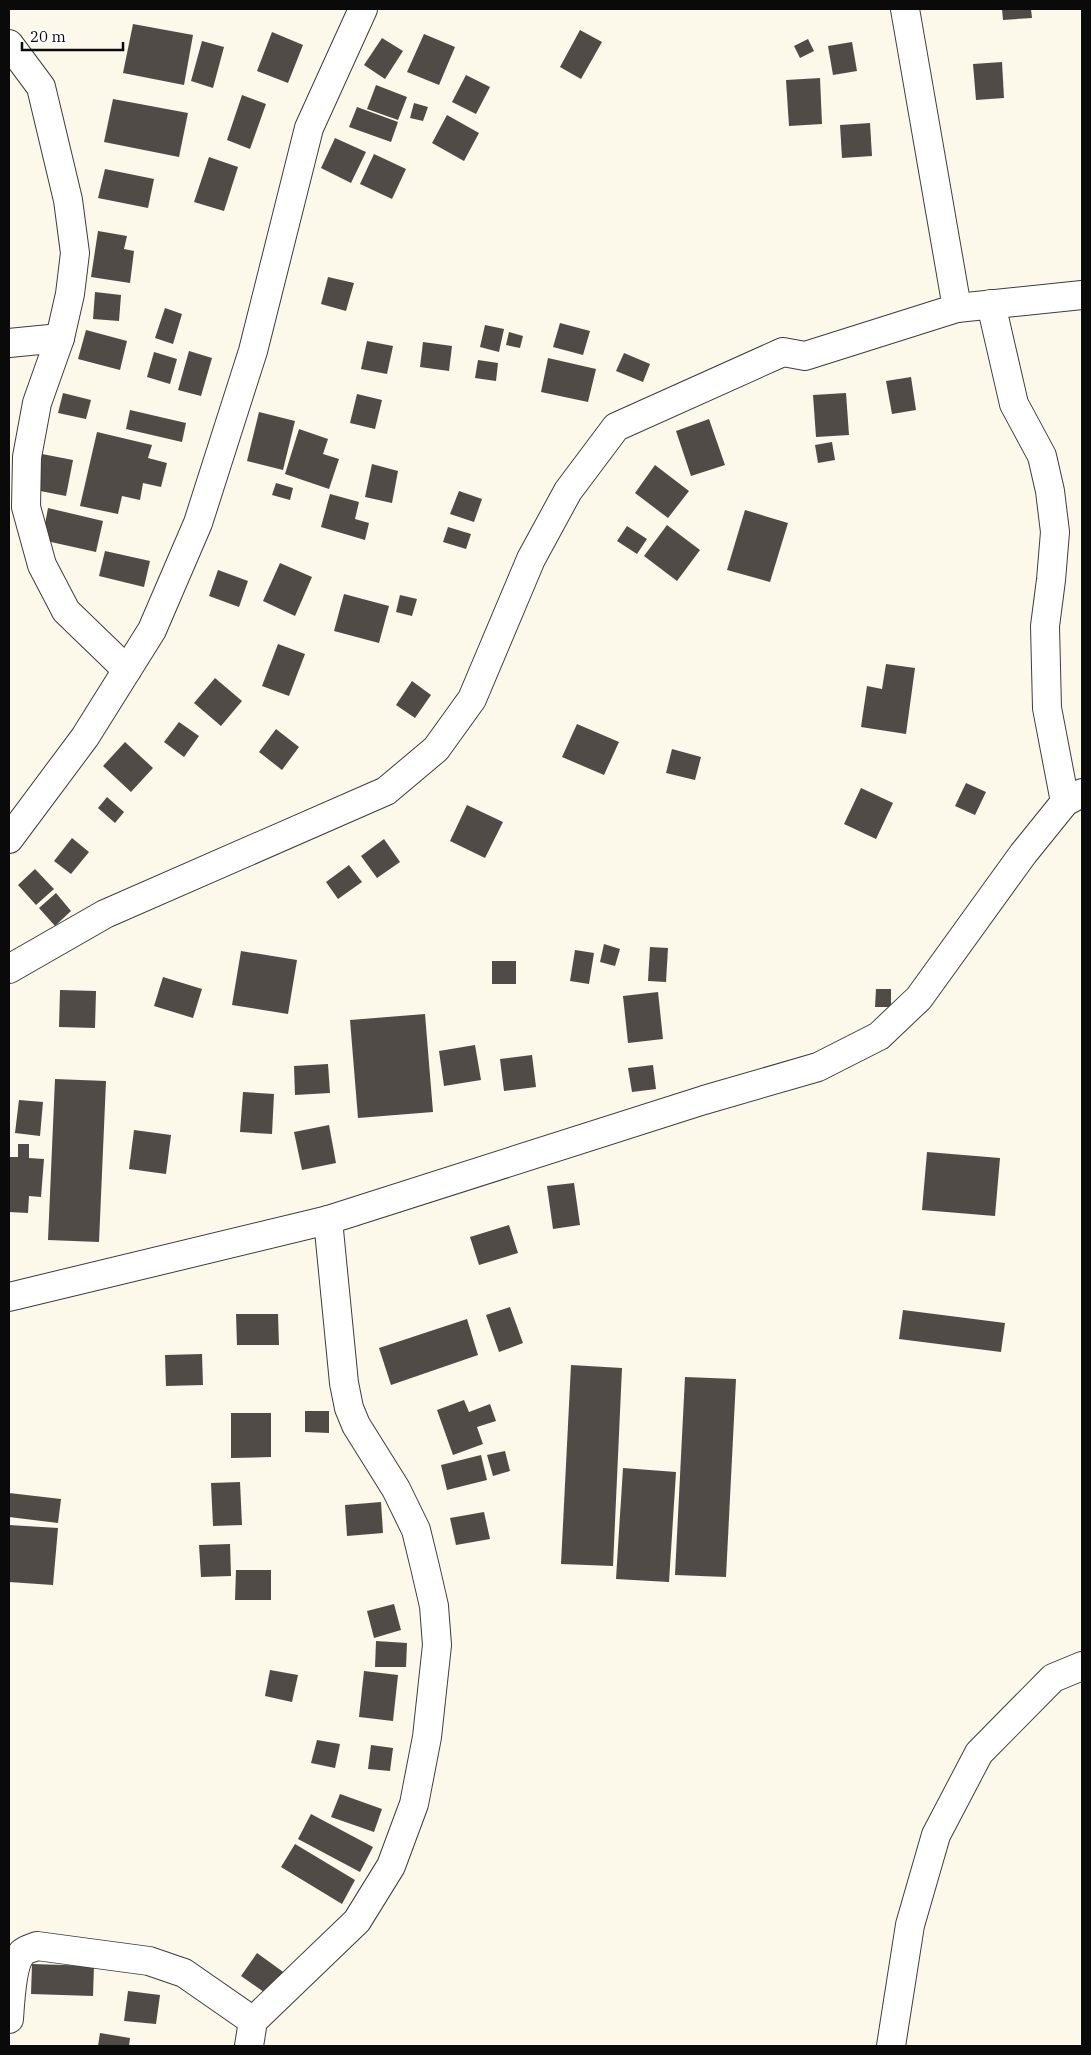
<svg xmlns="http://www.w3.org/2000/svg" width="1091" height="2055" font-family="'IBM Plex Serif',serif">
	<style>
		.building { fill: #514b48 }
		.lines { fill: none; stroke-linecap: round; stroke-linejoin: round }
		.minor-casing { stroke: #3d3d3d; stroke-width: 30 }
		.minor { stroke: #fff; stroke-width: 28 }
	</style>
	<rect width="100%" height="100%" fill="#fcf8ea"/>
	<g class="building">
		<path d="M 1002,9 L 1031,9 L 1032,18 L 1003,20 Z"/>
		<path d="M 133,24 L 193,35 L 184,85 L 123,73 Z"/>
		<path d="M 580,30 L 602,42 L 581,79 L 560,67 Z"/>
		<path d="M 272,32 L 303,45 L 288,83 L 257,71 Z"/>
		<path d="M 424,34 L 455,47 L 439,85 L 407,72 Z"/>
		<path d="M 382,38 L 403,51 L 385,79 L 364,65 Z"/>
		<path d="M 808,39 L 814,51 L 800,58 L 794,46 Z"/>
		<path d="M 202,41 L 224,47 L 213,88 L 191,81 Z"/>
		<path d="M 852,42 L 857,71 L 833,75 L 828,46 Z"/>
		<path d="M 1002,62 L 1004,98 L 976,100 L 973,64 Z"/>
		<path d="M 466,75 L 490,87 L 476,114 L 452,102 Z"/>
		<path d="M 820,78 L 822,124 L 789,126 L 786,80 Z"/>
		<path d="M 376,85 L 407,97 L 398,120 L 367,109 Z"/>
		<path d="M 242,95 L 266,104 L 250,149 L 227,140 Z"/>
		<path d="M 113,99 L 188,113 L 179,157 L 104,142 Z"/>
		<path d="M 414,103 L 428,107 L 423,121 L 410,118 Z"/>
		<path d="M 357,107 L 398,122 L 391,142 L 349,127 Z"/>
		<path d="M 447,115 L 479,133 L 464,161 L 432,143 Z"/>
		<path d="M 870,123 L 872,156 L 842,158 L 840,125 Z"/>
		<path d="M 335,138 L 366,152 L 351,183 L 321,168 Z"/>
		<path d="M 374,154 L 406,169 L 392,199 L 360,184 Z"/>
		<path d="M 209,157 L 238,167 L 224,211 L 194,202 Z"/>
		<path d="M 105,169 L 154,179 L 148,208 L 98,198 Z"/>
		<path d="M 98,231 L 127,236 L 124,249 L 134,251 L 130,283 L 91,277 Z"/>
		<path d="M 328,277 L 354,283 L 346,311 L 321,304 Z"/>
		<path d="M 95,292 L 121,295 L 119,321 L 93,319 Z"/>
		<path d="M 165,308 L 182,314 L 173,344 L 155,338 Z"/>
		<path d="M 560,323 L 590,331 L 583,355 L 553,347 Z"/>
		<path d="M 485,325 L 504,329 L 499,352 L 480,347 Z"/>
		<path d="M 86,330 L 127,341 L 120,370 L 78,359 Z"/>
		<path d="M 509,332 L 523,336 L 520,348 L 506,345 Z"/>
		<path d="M 367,341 L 393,346 L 387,374 L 361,369 Z"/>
		<path d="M 423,342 L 452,346 L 449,371 L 420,367 Z"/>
		<path d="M 189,351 L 212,358 L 201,396 L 178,390 Z"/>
		<path d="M 154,352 L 177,359 L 170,384 L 147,377 Z"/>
		<path d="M 624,353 L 650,364 L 643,382 L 616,371 Z"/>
		<path d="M 548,358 L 596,369 L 588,402 L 541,392 Z"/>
		<path d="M 478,360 L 498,363 L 496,381 L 475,378 Z"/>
		<path d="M 911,377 L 916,410 L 892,414 L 886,381 Z"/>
		<path d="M 63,393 L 91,400 L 86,419 L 58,413 Z"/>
		<path d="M 846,393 L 849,435 L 816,437 L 813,395 Z"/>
		<path d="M 357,394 L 382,400 L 375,429 L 350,423 Z"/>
		<path d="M 130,410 L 186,423 L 182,442 L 126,429 Z"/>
		<path d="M 259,412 L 295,421 L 283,470 L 247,461 Z"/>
		<path d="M 709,419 L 725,465 L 691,476 L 676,431 Z"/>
		<path d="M 299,429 L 328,439 L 323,454 L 339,459 L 329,489 L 285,474 Z"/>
		<path d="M 97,432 L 152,445 L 148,458 L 167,463 L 161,487 L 143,483 L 140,500 L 122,496 L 118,514 L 80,506 Z"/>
		<path d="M 832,442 L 835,460 L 818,463 L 815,445 Z"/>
		<path d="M 42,454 L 73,460 L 66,496 L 35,490 Z"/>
		<path d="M 372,464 L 398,471 L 392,503 L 365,497 Z"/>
		<path d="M 655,465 L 689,491 L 668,518 L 635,493 Z"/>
		<path d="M 276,483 L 293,488 L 290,500 L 272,495 Z"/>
		<path d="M 459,491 L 482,499 L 474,522 L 450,514 Z"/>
		<path d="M 330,494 L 359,502 L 355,519 L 369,523 L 365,540 L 321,527 Z"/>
		<path d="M 48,508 L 103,521 L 96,552 L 42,540 Z"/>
		<path d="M 745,510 L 788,523 L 770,582 L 727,570 Z"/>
		<path d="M 667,525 L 700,550 L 677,581 L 644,556 Z"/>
		<path d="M 627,526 L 647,539 L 637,554 L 617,541 Z"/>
		<path d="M 448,527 L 471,534 L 466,549 L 443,542 Z"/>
		<path d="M 105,551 L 150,561 L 144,587 L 99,576 Z"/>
		<path d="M 280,563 L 312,577 L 295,616 L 263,601 Z"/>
		<path d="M 218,570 L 248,581 L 239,607 L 209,596 Z"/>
		<path d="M 344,594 L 389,606 L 379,643 L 334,631 Z"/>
		<path d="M 400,595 L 417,599 L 412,616 L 396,612 Z"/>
		<path d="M 278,644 L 305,654 L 289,696 L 262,686 Z"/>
		<path d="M 886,664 L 915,668 L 906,734 L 861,727 L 867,686 L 882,689 Z"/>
		<path d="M 215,678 L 242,701 L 221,726 L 194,703 Z"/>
		<path d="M 412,681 L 431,695 L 415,718 L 396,705 Z"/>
		<path d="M 179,722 L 199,736 L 184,757 L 164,742 Z"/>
		<path d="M 577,724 L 619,742 L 604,775 L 562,757 Z"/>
		<path d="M 276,729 L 299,747 L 282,770 L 259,752 Z"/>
		<path d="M 125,742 L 153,768 L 131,792 L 103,766 Z"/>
		<path d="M 672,749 L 701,757 L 695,780 L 666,773 Z"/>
		<path d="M 966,783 L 986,792 L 975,815 L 955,806 Z"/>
		<path d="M 861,788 L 893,803 L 876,839 L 844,824 Z"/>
		<path d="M 107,797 L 124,812 L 115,823 L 98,808 Z"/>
		<path d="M 467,805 L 503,822 L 485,858 L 450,841 Z"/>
		<path d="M 72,838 L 89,852 L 71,874 L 54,861 Z"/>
		<path d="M 384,839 L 400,862 L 377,878 L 361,856 Z"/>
		<path d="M 349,865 L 362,882 L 338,899 L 326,882 Z"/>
		<path d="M 35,869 L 54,889 L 36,905 L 18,885 Z"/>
		<path d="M 56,893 L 71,911 L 55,926 L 39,908 Z"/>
		<path d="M 604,944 L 620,949 L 615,966 L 600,962 Z"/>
		<path d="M 650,947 L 668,948 L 666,982 L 648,981 Z"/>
		<path d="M 575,950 L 594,953 L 589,984 L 570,981 Z"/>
		<path d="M 241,951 L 297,960 L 288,1014 L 232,1005 Z"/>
		<rect x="492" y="961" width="24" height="23"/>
		<path d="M 163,977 L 202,989 L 193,1018 L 154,1006 Z"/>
		<path d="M 876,989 L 891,989 L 891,1007 L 875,1007 Z"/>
		<path d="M 60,990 L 96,991 L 95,1028 L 59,1027 Z"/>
		<path d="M 658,992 L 663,1039 L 628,1043 L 623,996 Z"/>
		<path d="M 425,1014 L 433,1112 L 358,1118 L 350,1020 Z"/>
		<path d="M 475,1045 L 481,1080 L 444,1086 L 439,1051 Z"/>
		<path d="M 532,1055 L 536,1087 L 504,1091 L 500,1059 Z"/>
		<path d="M 328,1064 L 330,1093 L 295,1095 L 294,1066 Z"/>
		<path d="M 653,1065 L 656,1089 L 632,1092 L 628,1068 Z"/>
		<path d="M 55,1079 L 106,1081 L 99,1242 L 48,1240 Z"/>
		<path d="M 243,1092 L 274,1094 L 272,1134 L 240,1132 Z"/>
		<path d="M 19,1100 L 43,1102 L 40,1136 L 15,1133 Z"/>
		<path d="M 329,1125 L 336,1163 L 302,1170 L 294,1132 Z"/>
		<path d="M 134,1130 L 171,1135 L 166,1174 L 129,1169 Z"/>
		<path d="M 18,1144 L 29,1144 L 29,1158 L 44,1159 L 41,1197 L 29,1196 L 28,1213 L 9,1212 L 9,1157 L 18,1157 Z"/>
		<path d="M 927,1152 L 1000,1158 L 995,1216 L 922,1210 Z"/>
		<path d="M 574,1183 L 580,1225 L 553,1229 L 547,1186 Z"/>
		<path d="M 509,1225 L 518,1253 L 479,1265 L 470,1237 Z"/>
		<path d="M 510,1307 L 523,1343 L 499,1352 L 486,1315 Z"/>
		<path d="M 903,1310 L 1005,1323 L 1001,1352 L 899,1339 Z"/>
		<path d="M 236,1314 L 278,1314 L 279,1345 L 237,1345 Z"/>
		<path d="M 467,1319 L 478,1355 L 391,1385 L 379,1348 Z"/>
		<path d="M 202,1354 L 203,1385 L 166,1386 L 165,1355 Z"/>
		<path d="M 571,1365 L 622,1368 L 613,1566 L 561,1564 Z"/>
		<path d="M 685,1377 L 736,1379 L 726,1577 L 675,1575 Z"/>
		<path d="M 464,1400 L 469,1412 L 490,1404 L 496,1421 L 477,1427 L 483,1444 L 453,1455 L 437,1410 Z"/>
		<path d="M 305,1411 L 329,1411 L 329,1433 L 305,1432 Z"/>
		<path d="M 231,1413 L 271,1413 L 271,1457 L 231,1458 Z"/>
		<path d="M 505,1451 L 510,1471 L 493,1476 L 487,1455 Z"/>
		<path d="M 481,1455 L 487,1480 L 447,1490 L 441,1465 Z"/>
		<path d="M 623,1468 L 676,1472 L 669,1582 L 616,1579 Z"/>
		<path d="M 240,1482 L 242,1525 L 213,1526 L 211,1483 Z"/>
		<path d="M 9,1493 L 61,1499 L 58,1523 L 9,1517 Z"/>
		<path d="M 381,1502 L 383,1533 L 347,1536 L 345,1505 Z"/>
		<path d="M 484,1512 L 490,1539 L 456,1545 L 450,1518 Z"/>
		<path d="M 9,1525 L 58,1528 L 53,1585 L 9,1582 Z"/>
		<path d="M 230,1544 L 231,1576 L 201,1577 L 199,1545 Z"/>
		<path d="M 236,1570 L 271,1570 L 271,1600 L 235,1600 Z"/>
		<path d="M 394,1604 L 401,1630 L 374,1638 L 367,1611 Z"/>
		<path d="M 376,1641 L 407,1643 L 406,1667 L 375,1667 Z"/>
		<path d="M 270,1670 L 298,1675 L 292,1702 L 265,1696 Z"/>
		<path d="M 364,1671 L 398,1675 L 393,1721 L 359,1717 Z"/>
		<path d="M 317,1740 L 340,1744 L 335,1768 L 311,1763 Z"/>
		<path d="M 371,1745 L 393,1748 L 390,1771 L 368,1769 Z"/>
		<path d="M 340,1794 L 382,1809 L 374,1832 L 331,1817 Z"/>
		<path d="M 311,1814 L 373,1847 L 360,1872 L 298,1839 Z"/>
		<path d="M 295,1844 L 355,1880 L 342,1904 L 281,1867 Z"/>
		<path d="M 257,1953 L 286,1974 L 271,1997 L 241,1976 Z"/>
		<path d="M 32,1964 L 94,1966 L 93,1996 L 31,1994 Z"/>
		<path d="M 128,1991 L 160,1995 L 156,2024 L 124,2021 Z"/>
		<path d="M 100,2033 L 130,2038 L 129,2046 L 98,2046 Z"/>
	</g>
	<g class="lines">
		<defs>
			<g id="minor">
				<path d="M 905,9 L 957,308"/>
				<path d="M 9,44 L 41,87 L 68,200 L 75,253 L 70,294 L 60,338 L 37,403 L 27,457 L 26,507 L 42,565 L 66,611 L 127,670"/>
				<path d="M 991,304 L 1014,404 L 1042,456 L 1050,491 L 1055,532 L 1051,580 L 1045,626 L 1047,708 L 1065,802"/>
				<path d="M 9,343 L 60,338"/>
				<path d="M 9,839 L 85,737 L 152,630 L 198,523 L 253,351 L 309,128 L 363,9"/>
				<path d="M 9,969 L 105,914 L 386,791 L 436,749 L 472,699 L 531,559 L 568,491 L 616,427 L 783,352 L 805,356 L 957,308 L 1082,295"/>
				<path d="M 9,1297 L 328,1220 L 704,1100 L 818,1067 L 879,1036 L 919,998 L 1023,854 L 1065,802 L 1082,793"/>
				<path d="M 9,2019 C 10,2004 12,1964 22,1953 C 26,1949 32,1948 37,1946 L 149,1961 L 184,1973 L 253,2021"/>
				<path d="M 249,2046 L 253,2021 L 357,1921 L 391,1866 L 414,1804 L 427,1737 L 437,1645 L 434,1606 L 425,1567 L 416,1530 L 396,1489 L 356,1425 L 349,1408 L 344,1383 L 328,1220"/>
				<path d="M 891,2046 L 910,1925 L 936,1835 L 979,1753 L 1053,1678 L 1082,1666"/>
			</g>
		</defs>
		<use href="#minor" class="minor-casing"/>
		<use href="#minor" class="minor"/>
	</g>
	<rect width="1091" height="2055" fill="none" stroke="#0a0a0a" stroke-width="20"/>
	<path d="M22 42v8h101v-8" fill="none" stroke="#0a0a0a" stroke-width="2.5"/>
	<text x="30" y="42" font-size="15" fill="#0a0a0a" stroke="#ffffff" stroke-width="4" paint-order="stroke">20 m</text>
</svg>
